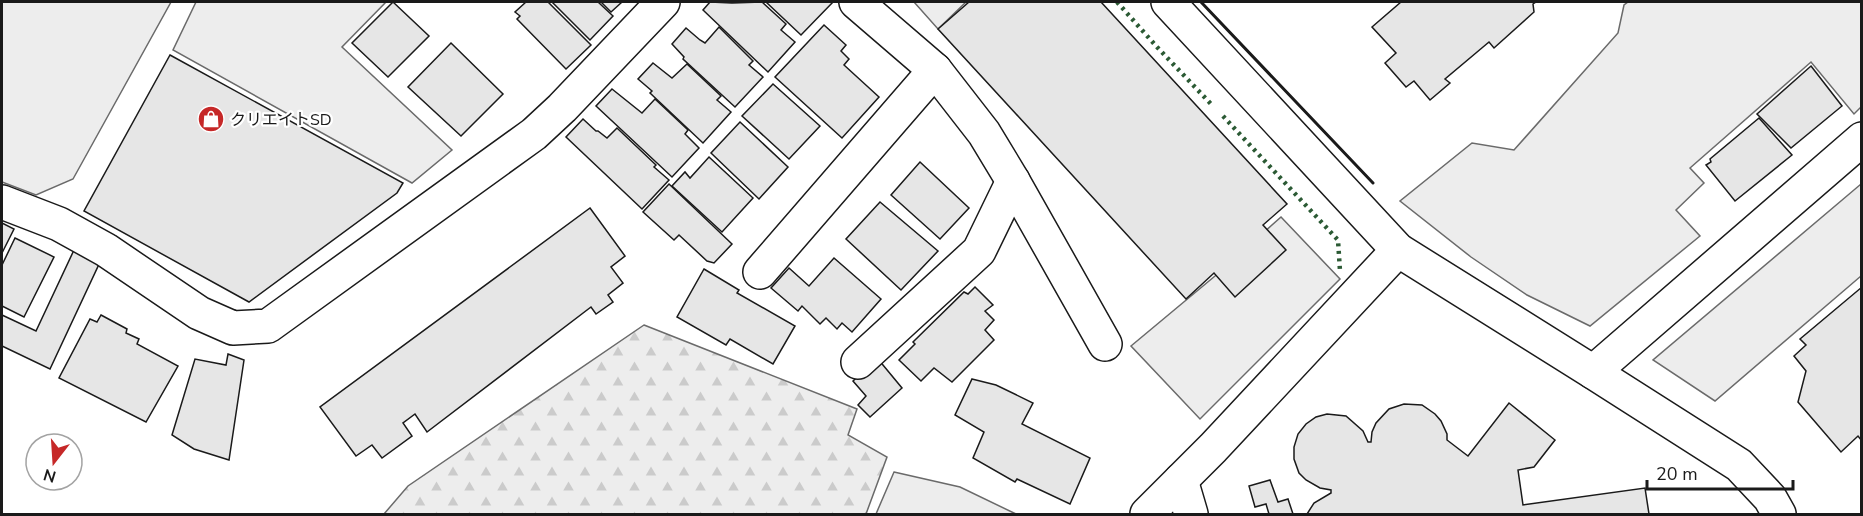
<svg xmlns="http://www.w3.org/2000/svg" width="1863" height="516" font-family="'Nunito Sans','Noto Sans JP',sans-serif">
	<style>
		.forest { fill: url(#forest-firs); stroke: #6a6a6a; stroke-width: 1.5 }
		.built { fill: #ededed; stroke: #6a6a6a; stroke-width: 1.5 }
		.building { fill: #e6e6e6; stroke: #1a1a1a; stroke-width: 1.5 }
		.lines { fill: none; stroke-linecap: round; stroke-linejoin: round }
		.minor-casing { stroke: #1a1a1a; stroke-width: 36 }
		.minor { stroke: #fff; stroke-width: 33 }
		.hedge { stroke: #2b5a34; stroke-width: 4.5; stroke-dasharray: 3 4.5; stroke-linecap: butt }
		.wall { stroke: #1a1a1a; stroke-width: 3 }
		.labels { text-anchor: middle; stroke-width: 4.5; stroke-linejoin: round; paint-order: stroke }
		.poi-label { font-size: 16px; fill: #1a1a1a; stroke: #fff; text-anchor: start }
	</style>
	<defs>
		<pattern id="forest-firs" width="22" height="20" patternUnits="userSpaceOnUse" patternTransform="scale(1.5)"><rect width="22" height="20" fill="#ededed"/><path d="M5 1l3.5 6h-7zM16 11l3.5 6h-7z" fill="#cbcbcb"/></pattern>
	</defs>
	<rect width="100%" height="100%" fill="#fff"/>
	<path class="forest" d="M 644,325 L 857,409 L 848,435 L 887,457 L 866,514 L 384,514 L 408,486 Z"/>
	<g class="built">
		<path d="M 2,2 L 171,2 L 73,179 L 36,195 L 2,182 Z"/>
		<path d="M 196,2 L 386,2 L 342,47 L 452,150 L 412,183 L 173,50 Z"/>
		<path d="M 914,2 L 966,2 L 938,29 Z"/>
		<path d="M 1628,2 L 1861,2 L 1861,107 L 1854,114 L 1811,62 L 1690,168 L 1704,183 L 1676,210 L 1700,236 L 1590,326 L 1527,295 L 1471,257 L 1400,201 L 1472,143 L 1514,150 L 1618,33 L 1624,5 Z"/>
		<path d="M 1861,184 L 1861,276 L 1715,401 L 1653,360 Z"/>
		<path d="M 1281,217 L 1340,279 L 1200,419 L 1131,346 L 1215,276 Z"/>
		<path d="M 894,472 L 960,487 L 1016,514 L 876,514 Z"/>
	</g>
	<g class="building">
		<path d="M 393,2 L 429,36 L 388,77 L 352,43 Z"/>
		<path d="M 526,2 L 548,2 L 591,45 L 566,69 L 517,19 L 520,16 L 515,12 Z"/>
		<path d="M 552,2 L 598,2 L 613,16 L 590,40 Z"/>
		<path d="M 601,2 L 622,2 L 611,12 Z"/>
		<path d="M 710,2 L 732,3 L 762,2 L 786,24 L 781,30 L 795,42 L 768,72 L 703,10 Z"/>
		<path d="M 766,2 L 833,2 L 801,35 Z"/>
		<path d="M 969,2 L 1101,2 L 1287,204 L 1263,225 L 1286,250 L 1235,297 L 1214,273 L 1186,299 L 938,29 Z"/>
		<path d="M 1401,2 L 1536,2 L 1533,4 L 1534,12 L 1494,48 L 1489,42 L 1445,79 L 1450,83 L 1430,100 L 1414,81 L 1406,87 L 1385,63 L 1396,53 L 1372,27 Z"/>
		<path d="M 824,25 L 846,45 L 841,51 L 849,59 L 844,65 L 879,97 L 842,138 L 775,77 Z"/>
		<path d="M 719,27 L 753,61 L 749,65 L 763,77 L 735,107 L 683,59 L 684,57 L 672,44 L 686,28 L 700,40 L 705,43 Z"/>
		<path d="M 451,43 L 503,94 L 461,136 L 408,87 Z"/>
		<path d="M 170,55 L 403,183 L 397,193 L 249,302 L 84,211 Z"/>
		<path d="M 653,63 L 672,78 L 687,64 L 721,96 L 717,100 L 731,112 L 703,143 L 650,93 L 652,91 L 638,79 Z"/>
		<path d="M 1811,66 L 1842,106 L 1791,148 L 1757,114 Z"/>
		<path d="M 773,84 L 820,126 L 789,159 L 742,116 Z"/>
		<path d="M 612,89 L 642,113 L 655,99 L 688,130 L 685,134 L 699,148 L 672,177 L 596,106 Z"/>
		<path d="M 1759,118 L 1792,155 L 1735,201 L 1706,165 L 1711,162 L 1710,159 Z"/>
		<path d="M 583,119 L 596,131 L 598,131 L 607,138 L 617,128 L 656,165 L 654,167 L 669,180 L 642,209 L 566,137 Z"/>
		<path d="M 740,122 L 788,167 L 759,199 L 711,153 Z"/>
		<path d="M 709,157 L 753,198 L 722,232 L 672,186 L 685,172 L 690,178 Z"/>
		<path d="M 920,162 L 969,208 L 940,239 L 891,195 Z"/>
		<path d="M 669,184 L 732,244 L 714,263 L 707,261 L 679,235 L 674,240 L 643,212 Z"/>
		<path d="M 880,202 L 938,251 L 901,290 L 846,239 Z"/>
		<path d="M 590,208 L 625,256 L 611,267 L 623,283 L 608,295 L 613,302 L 596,314 L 591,307 L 427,432 L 415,414 L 403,423 L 412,436 L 382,458 L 372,445 L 356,456 L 320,407 Z"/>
		<path d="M 2,223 L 14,229 L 2,253 Z"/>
		<path d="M 15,238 L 54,257 L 24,317 L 2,306 L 2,265 Z"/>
		<path d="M 74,250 L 100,262 L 50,369 L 2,346 L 2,315 L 36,331 Z"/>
		<path d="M 834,258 L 881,299 L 852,332 L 842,323 L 837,329 L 826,318 L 820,324 L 802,306 L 798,311 L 771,288 L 789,268 L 809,286 Z"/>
		<path d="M 704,269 L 739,290 L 737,293 L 795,326 L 773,364 L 730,339 L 726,345 L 677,317 Z"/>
		<path d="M 975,287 L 993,305 L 985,311 L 994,320 L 985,330 L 994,340 L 952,382 L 934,368 L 921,381 L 899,360 L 915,344 L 913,342 L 964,292 L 968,294 Z"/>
		<path d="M 1862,287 L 1862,441 L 1858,436 L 1841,452 L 1798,402 L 1806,371 L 1794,356 L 1806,345 L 1800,339 Z"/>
		<path d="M 101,315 L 127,329 L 126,333 L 139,339 L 137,344 L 178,366 L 146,422 L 59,378 L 90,319 L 97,322 Z"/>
		<path d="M 228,354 L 244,360 L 229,460 L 194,449 L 172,435 L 195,359 L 226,365 Z"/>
		<path d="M 878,359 L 902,388 L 870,417 L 858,405 L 866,396 L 853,381 Z"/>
		<path d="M 972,379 L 996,385 L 1033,403 L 1022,424 L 1090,458 L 1070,504 L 1017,479 L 1015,482 L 973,458 L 984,432 L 955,415 Z"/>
		<path d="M 1509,403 L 1555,440 L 1534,467 L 1518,470 L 1523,505 L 1645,488 L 1649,514 L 1307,514 L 1314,503 L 1331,493 L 1331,490 L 1320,488 L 1306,480 L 1299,473 L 1294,459 L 1294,447 L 1298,434 L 1306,424 L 1316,417 L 1327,414 L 1346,416 L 1363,431 L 1368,442 L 1371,442 L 1372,432 L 1376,423 L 1389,409 L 1404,404 L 1422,405 L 1435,414 L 1441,421 L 1447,434 L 1447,440 L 1468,456 Z"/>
		<path d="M 1270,480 L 1278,502 L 1288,499 L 1293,514 L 1269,514 L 1266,504 L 1255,507 L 1249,486 Z"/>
	</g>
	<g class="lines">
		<defs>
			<g id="minor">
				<path d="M 856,2 L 935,70 L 984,133 L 1013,181 L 1105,344"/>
				<path d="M 1168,2 L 1398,250 L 1593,372 L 1739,465 L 1770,498 L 1779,514"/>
				<path d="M 2,202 L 59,224 L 106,250 L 199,313 L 233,328 L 268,326 L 534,134 L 562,108 L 663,2"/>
				<path d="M 760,272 L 935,70"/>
				<path d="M 858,362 L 979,251 L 1013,181"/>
				<path d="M 1593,372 L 1862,139"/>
				<path d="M 1181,480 L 1191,514"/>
				<path d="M 1147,514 L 1213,448 L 1398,250"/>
			</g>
		</defs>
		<use href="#minor" class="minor-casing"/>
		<use href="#minor" class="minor"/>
		<g class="hedge">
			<path d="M 1117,2 L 1157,47 L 1211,104"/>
			<path d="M 1223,116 L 1338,240 L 1340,271"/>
		</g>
		<path class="wall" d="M 1201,2 L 1373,183"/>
	</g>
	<defs>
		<symbol id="shop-disc" viewBox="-11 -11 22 22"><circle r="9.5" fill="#c62828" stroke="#fff"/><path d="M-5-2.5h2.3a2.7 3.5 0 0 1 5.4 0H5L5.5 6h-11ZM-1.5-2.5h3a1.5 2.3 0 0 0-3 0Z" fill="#fff"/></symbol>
	</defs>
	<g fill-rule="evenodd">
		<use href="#shop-disc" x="196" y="104" width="30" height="30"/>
	</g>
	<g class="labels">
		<g class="poi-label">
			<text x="230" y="125">クリエイトSD</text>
		</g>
	</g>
	<rect width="1863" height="516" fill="none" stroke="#1a1a1a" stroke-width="6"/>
	<g transform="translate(54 462) rotate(197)"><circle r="28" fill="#ffffff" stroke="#a3a3a3" stroke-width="1.5"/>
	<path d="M0-4.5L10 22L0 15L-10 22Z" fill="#c62828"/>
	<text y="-9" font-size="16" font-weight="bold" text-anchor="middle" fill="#1a1a1a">N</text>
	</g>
	<path d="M1647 480v9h146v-9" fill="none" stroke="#1a1a1a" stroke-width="3"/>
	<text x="1656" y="480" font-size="18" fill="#1a1a1a" stroke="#ffffff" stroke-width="4.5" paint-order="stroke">20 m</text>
</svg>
